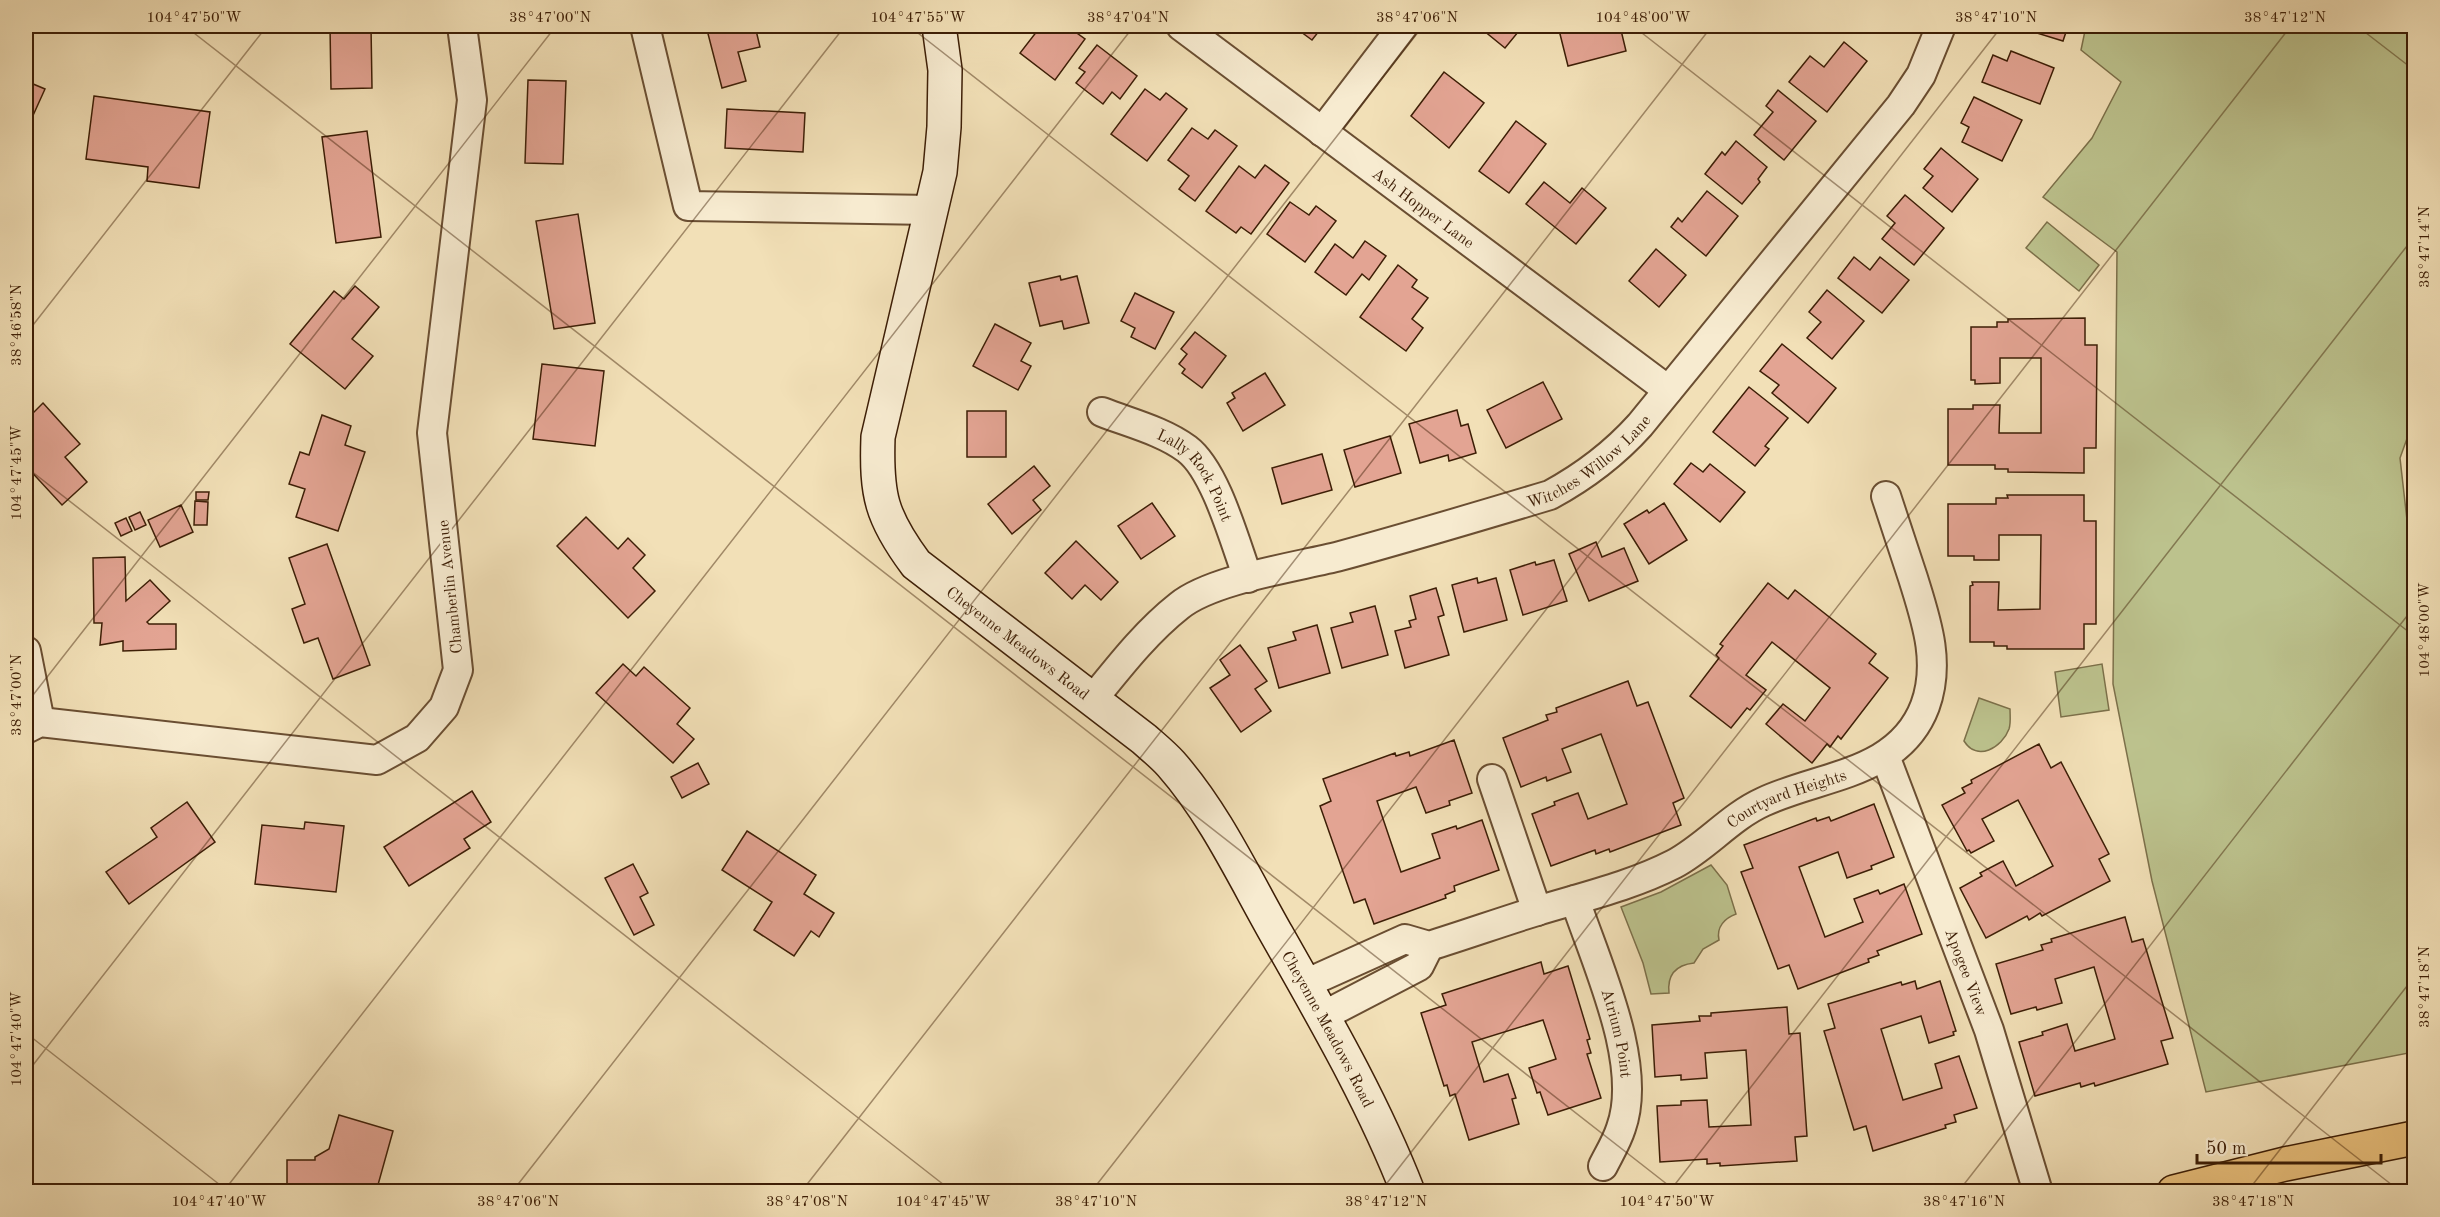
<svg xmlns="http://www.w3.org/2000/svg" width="2440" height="1217" font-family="'Old Standard TT',serif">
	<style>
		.green { fill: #bcc28d; stroke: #7c704a; stroke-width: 1.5 }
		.building { fill: #e3a493; stroke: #3d1e06; stroke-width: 1.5 }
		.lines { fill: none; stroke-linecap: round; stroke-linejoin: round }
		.minor-casing { stroke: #6a4e32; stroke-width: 32 }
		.secondary-casing { stroke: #3d1e06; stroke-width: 36 }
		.primary-casing { stroke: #3d1e06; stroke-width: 36 }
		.minor { stroke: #f7ebd0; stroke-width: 28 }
		.secondary { stroke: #f7ebd0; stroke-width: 33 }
		.primary { stroke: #e9c07c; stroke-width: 33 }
		.ticks { fill: none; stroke: #3d1e06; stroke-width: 1.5; stroke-opacity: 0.45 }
		.labels { text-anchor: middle; stroke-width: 6; stroke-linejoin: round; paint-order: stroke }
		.street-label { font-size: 16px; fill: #3d1e06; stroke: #f7ebd0 }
		.neatline { fill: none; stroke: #3d1e06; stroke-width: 2 }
		.ticks-label { font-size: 15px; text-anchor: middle; fill: #3d1e06 }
	</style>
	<rect width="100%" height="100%" fill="#f2e0b7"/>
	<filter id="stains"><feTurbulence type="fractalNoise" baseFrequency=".00333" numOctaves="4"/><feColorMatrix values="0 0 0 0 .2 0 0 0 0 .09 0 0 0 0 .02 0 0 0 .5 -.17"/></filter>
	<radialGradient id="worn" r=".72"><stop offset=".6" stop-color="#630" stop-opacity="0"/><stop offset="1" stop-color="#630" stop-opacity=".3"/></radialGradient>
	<g class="green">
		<path d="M 2086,26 L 2414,26 L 2414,419 L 2400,458 L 2414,582 L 2414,1052 L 2206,1092 L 2152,881 L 2113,684 L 2117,252 L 2043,197 L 2092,138 L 2121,82 L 2081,50 Z"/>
		<path d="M 2047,222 L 2099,265 L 2079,291 L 2026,248 Z"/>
		<path d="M 2102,664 L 2109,710 L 2061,717 L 2055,672 Z"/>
		<path d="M 1979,698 L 2010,709 C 2010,716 2011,723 2009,729 C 2002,748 1977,762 1964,741 Z"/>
		<path d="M 1711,865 L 1727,885 L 1736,914 C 1725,918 1716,927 1719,940 L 1703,949 L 1694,963 C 1676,965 1667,974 1669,993 L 1651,994 L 1643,963 L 1621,907 L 1661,892 Z"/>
	</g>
	<g class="building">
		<path d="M 330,26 L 371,26 L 372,88 L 331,89 Z"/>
		<path d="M 706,26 L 755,26 L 760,47 L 738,52 L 746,81 L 722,88 Z"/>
		<path d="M 1041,26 L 1067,26 L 1085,39 L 1055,80 L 1020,53 Z"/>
		<path d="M 1293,26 L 1323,26 L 1312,40 Z"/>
		<path d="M 1478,26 L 1523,26 L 1505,48 Z"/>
		<path d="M 1558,26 L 1620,26 L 1626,51 L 1568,66 Z"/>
		<path d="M 1853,26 L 1878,26 L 1877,31 Z"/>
		<path d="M 2014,26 L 2068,26 L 2063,41 Z"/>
		<path d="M 1844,42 L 1867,61 L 1827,112 L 1789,82 L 1810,56 L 1824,67 Z"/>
		<path d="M 1097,45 L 1137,76 L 1120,99 L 1112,92 L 1103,104 L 1076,83 L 1085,72 L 1079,68 Z"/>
		<path d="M 2011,51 L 2054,68 L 2040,104 L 1982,82 L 1993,55 L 2007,61 Z"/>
		<path d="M 1444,72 L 1484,103 L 1449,148 L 1411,116 Z"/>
		<path d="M 528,80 L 566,81 L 563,164 L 525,163 Z"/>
		<path d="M 26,81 L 45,89 L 26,131 Z"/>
		<path d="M 1145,89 L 1160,100 L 1166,93 L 1187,109 L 1147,161 L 1111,134 Z"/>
		<path d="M 1778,90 L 1816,121 L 1784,160 L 1754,135 L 1773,112 L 1766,106 Z"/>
		<path d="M 94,96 L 210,112 L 199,188 L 147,181 L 148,167 L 86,159 Z"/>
		<path d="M 1974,97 L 2022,120 L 2002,161 L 1962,142 L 1969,127 L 1961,123 Z"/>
		<path d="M 727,109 L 805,113 L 803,152 L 725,148 Z"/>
		<path d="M 1516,121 L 1546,144 L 1509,193 L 1479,171 Z"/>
		<path d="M 1192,128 L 1208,139 L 1215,130 L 1237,146 L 1195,201 L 1179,189 L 1189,176 L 1168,160 Z"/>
		<path d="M 367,131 L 381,237 L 336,243 L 322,137 Z"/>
		<path d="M 1736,141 L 1767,167 L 1758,179 L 1760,182 L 1742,204 L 1705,174 L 1722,152 L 1725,155 Z"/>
		<path d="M 1941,148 L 1978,179 L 1952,212 L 1923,188 L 1933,176 L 1924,169 Z"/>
		<path d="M 1265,165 L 1289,183 L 1251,234 L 1241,227 L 1236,233 L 1206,211 L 1239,166 L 1255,178 Z"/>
		<path d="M 1544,182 L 1570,203 L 1582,188 L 1606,208 L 1576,244 L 1526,204 Z"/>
		<path d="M 1707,191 L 1738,216 L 1706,256 L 1671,227 L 1678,218 L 1682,222 Z"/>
		<path d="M 1905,195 L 1944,228 L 1914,265 L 1882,239 L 1895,223 L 1887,216 Z"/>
		<path d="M 1290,202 L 1309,215 L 1316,206 L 1336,221 L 1305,262 L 1267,234 Z"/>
		<path d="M 578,214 L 595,323 L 554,329 L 536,221 Z"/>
		<path d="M 1365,241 L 1386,256 L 1369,280 L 1362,274 L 1346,295 L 1315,272 L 1335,244 L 1353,258 Z"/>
		<path d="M 1656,249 L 1686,275 L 1659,307 L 1629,281 Z"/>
		<path d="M 1854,257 L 1870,270 L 1880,257 L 1909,280 L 1882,313 L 1838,278 Z"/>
		<path d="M 1398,265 L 1417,280 L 1412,287 L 1428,298 L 1412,319 L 1423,328 L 1406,351 L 1360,317 Z"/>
		<path d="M 1060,276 L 1061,280 L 1077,276 L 1089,323 L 1064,329 L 1062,321 L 1040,326 L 1029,283 Z"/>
		<path d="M 355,286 L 379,307 L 352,339 L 373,356 L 345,389 L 290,344 L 334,291 L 344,299 Z"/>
		<path d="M 1827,290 L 1864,321 L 1832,359 L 1807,338 L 1821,322 L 1809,312 Z"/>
		<path d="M 1135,293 L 1174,312 L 1155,349 L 1131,337 L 1135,328 L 1121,321 Z"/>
		<path d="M 2085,318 L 2085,345 L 2097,345 L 2096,448 L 2084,448 L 2084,473 L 2008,472 L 2008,469 L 1995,469 L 1995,465 L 1948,465 L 1948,409 L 1973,409 L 1973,405 L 2000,405 L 1999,433 L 2041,433 L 2041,358 L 2000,358 L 2000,383 L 1975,384 L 1975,380 L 1971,380 L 1971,327 L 1997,327 L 1997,322 L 2008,322 L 2008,319 Z"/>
		<path d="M 995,324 L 1031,343 L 1021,361 L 1031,366 L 1018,390 L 973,366 Z"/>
		<path d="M 1195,332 L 1226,356 L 1202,388 L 1182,373 L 1185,369 L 1179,364 L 1187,354 L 1181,349 Z"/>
		<path d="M 1782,344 L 1836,388 L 1808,423 L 1772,393 L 1779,385 L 1760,371 Z"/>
		<path d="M 542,364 L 604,371 L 595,446 L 533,439 Z"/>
		<path d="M 1265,373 L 1285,405 L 1243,431 L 1227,403 L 1235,398 L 1232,393 Z"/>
		<path d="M 1543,382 L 1562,419 L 1506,448 L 1487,410 Z"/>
		<path d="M 1749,387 L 1788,418 L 1765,446 L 1769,449 L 1755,466 L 1713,432 Z"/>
		<path d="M 43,403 L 80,444 L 65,457 L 87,482 L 62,505 L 26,466 L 26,420 Z"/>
		<path d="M 1457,410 L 1461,426 L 1468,424 L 1476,453 L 1449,461 L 1448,455 L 1420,463 L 1409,424 Z"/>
		<rect x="967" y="411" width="39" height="46"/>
		<path d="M 322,415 L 351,426 L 345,445 L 365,452 L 338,531 L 296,517 L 305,489 L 289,484 L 300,452 L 309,455 Z"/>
		<path d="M 1390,436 L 1401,473 L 1355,487 L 1344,450 Z"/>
		<path d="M 1322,454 L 1332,490 L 1282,504 L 1272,468 Z"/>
		<path d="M 1691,463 L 1703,472 L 1710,464 L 1745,492 L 1720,522 L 1674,484 Z"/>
		<path d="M 1034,466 L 1050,486 L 1033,500 L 1041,510 L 1012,534 L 988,504 Z"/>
		<path d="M 196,492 L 209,492 L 208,500 L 196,500 Z"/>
		<path d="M 2007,495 L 2084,495 L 2084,521 L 2096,521 L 2096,624 L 2084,624 L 2084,649 L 2007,649 L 2007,646 L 1994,646 L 1994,642 L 1970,642 L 1970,586 L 1973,585 L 1972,582 L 1999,582 L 1998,610 L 2040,609 L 2041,535 L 1999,535 L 1999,560 L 1974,560 L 1974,556 L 1948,556 L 1948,504 L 1996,504 L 1996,498 L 2008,498 Z"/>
		<path d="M 195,501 L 208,502 L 207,525 L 194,525 Z"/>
		<path d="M 1152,503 L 1175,536 L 1141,559 L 1118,526 Z"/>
		<path d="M 1664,503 L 1687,540 L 1649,564 L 1624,524 L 1647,510 L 1649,513 Z"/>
		<path d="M 181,505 L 193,532 L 160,547 L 148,520 Z"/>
		<path d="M 140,512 L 146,525 L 135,530 L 129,517 Z"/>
		<path d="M 586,517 L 618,549 L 628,538 L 645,555 L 633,568 L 655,591 L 628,618 L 557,546 Z"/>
		<path d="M 126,518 L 132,531 L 121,536 L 115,523 Z"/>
		<path d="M 1076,541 L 1118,582 L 1101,600 L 1085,585 L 1072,599 L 1045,573 Z"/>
		<path d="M 1596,542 L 1602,557 L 1624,548 L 1638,581 L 1589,601 L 1569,554 Z"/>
		<path d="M 327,544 L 370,665 L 333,679 L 318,638 L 304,643 L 292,609 L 305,604 L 289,558 Z"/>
		<path d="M 125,557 L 126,601 L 150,580 L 170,601 L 147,622 L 149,624 L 176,624 L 176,649 L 123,651 L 123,641 L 100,645 L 102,623 L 94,623 L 93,558 Z"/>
		<path d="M 1554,560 L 1567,601 L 1523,615 L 1510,570 L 1535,562 L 1536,565 Z"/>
		<path d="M 1477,578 L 1478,583 L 1496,578 L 1507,620 L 1464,632 L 1452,585 Z"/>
		<path d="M 1768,583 L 1788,599 L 1795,590 L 1876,654 L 1869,663 L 1888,678 L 1841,739 L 1838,736 L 1830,747 L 1827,744 L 1812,763 L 1766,724 L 1783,704 L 1805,721 L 1830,688 L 1772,642 L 1746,675 L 1766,690 L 1750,710 L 1747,708 L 1731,728 L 1690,696 L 1719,658 L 1716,655 L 1723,646 L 1720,644 Z"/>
		<path d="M 1436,588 L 1444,615 L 1438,617 L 1449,655 L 1405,668 L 1395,631 L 1411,627 L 1409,621 L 1416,619 L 1410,596 Z"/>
		<path d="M 1375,606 L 1388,655 L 1342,668 L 1331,628 L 1353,622 L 1350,613 Z"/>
		<path d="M 1317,625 L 1330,673 L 1279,688 L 1268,648 L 1296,640 L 1293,632 Z"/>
		<path d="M 1240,645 L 1267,681 L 1255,689 L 1271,711 L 1241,732 L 1210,688 L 1230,675 L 1220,660 Z"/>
		<path d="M 623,664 L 636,676 L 644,667 L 690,708 L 677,724 L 694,739 L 673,763 L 596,693 Z"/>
		<path d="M 1628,681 L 1637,706 L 1648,702 L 1684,798 L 1673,803 L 1681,825 L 1610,852 L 1609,849 L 1596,854 L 1595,850 L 1551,866 L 1532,814 L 1555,805 L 1554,802 L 1578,793 L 1588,819 L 1627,804 L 1601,734 L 1562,749 L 1571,772 L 1547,781 L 1546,777 L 1521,787 L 1503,738 L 1548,720 L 1546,715 L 1557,712 L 1556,708 Z"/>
		<path d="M 1454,740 L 1472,793 L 1449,801 L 1450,805 L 1426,813 L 1416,787 L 1377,801 L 1401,872 L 1440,858 L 1432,834 L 1456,826 L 1457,829 L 1482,820 L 1499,870 L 1454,886 L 1455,891 L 1445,895 L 1446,898 L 1374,924 L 1365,899 L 1354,903 L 1320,806 L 1331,801 L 1323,779 L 1395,753 L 1396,756 L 1409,752 L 1410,756 Z"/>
		<path d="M 2039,744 L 2051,768 L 2061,762 L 2109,854 L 2099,859 L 2110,881 L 2042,916 L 2040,913 L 2029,920 L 2027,916 L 1986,938 L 1960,888 L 1982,876 L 1980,873 L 2003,861 L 2016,886 L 2053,866 L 2018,800 L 1982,819 L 1994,841 L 1971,853 L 1969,850 L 1967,851 L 1942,805 L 1965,793 L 1962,788 L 1972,783 L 1971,780 Z"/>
		<path d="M 698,763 L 709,784 L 682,798 L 671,777 Z"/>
		<path d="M 472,791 L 491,822 L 464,839 L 470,848 L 409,886 L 384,847 Z"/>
		<path d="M 187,802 L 215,842 L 129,904 L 106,872 L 157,837 L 151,828 Z"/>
		<path d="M 1874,804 L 1894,857 L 1871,866 L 1872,869 L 1847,878 L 1838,852 L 1799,867 L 1825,937 L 1863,922 L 1854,899 L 1878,890 L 1880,894 L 1904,884 L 1922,934 L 1877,951 L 1879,955 L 1868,959 L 1869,962 L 1798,989 L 1789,965 L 1778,969 L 1741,872 L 1753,868 L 1744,845 L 1816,818 L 1817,821 L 1829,817 L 1831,821 Z"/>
		<path d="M 305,822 L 344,826 L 336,892 L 255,884 L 262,825 L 304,829 Z"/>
		<path d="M 747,831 L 816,875 L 804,894 L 834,913 L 819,937 L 811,931 L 794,956 L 754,930 L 772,902 L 722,870 Z"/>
		<path d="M 633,864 L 648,893 L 640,897 L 654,925 L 634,935 L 605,878 Z"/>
		<path d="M 2125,917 L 2132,942 L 2143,939 L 2173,1038 L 2161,1041 L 2168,1064 L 2095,1086 L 2094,1083 L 2081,1087 L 2080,1083 L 2035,1096 L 2019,1042 L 2043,1035 L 2042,1032 L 2067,1024 L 2075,1051 L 2115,1039 L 2094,967 L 2055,979 L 2062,1003 L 2037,1010 L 2036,1007 L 2011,1014 L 1996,964 L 2043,950 L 2041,945 L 2052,942 L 2051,939 Z"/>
		<path d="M 1541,962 L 1544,974 L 1568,966 L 1590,1039 L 1587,1040 L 1591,1053 L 1587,1054 L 1601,1098 L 1548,1115 L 1540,1092 L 1537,1093 L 1529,1068 L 1556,1059 L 1543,1020 L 1472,1042 L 1484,1082 L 1508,1074 L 1516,1098 L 1512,1099 L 1519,1124 L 1469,1140 L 1455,1094 L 1450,1096 L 1447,1085 L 1444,1086 L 1421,1013 L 1446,1005 L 1442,994 Z"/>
		<path d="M 1915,981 L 1917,989 L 1940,981 L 1956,1031 L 1953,1032 L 1954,1035 L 1929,1043 L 1921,1016 L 1881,1029 L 1903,1100 L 1942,1088 L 1935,1064 L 1959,1056 L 1977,1108 L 1954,1115 L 1956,1122 L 1945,1125 L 1946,1128 L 1873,1151 L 1866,1126 L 1854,1130 L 1824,1031 L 1835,1028 L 1828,1004 L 1901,982 L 1902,985 Z"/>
		<path d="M 1787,1007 L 1789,1034 L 1800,1033 L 1807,1136 L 1795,1137 L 1797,1161 L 1720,1166 L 1720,1163 L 1707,1164 L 1707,1159 L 1660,1162 L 1657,1106 L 1681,1105 L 1681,1101 L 1707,1100 L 1709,1127 L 1751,1125 L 1746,1050 L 1705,1053 L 1707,1078 L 1681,1080 L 1681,1075 L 1655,1077 L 1652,1025 L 1700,1021 L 1699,1016 L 1711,1016 L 1711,1013 Z"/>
		<path d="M 339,1115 L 393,1131 L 376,1192 L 287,1192 L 287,1160 L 315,1160 L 315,1157 L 329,1149 Z"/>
	</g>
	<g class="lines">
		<defs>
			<g id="minor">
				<path d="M 645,26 L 688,206 L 931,210"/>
				<path id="s1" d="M 1181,26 L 1668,390"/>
				<path d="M 1322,132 L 1403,26"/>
				<path id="s2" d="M 1102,412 C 1130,423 1163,431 1187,449 C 1216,471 1235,543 1248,578"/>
				<path d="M 26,651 L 40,722"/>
				<path id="s3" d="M 1093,699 C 1119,667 1146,632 1179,606 C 1212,579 1297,567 1340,556 C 1410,537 1480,516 1550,495 C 1585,476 1613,455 1640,425 L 1901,105 L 1921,75 L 1941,26"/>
				<path d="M 26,729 L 40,722 L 377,760 L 417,738 L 444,707 L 458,670 L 432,433 L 472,100 L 462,26"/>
				<path id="s4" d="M 1885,756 L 1989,1030 L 2038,1192"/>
				<path d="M 1492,779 L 1537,911"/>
				<path id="s5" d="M 1575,900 C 1596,963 1644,1064 1621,1128 C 1617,1141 1609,1154 1603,1166"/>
				<path id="s6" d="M 1305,984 L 1405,939 L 1429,946 C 1465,935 1501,922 1537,911 C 1583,897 1631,886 1674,864 C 1706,847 1730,817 1763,802 C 1820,775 1899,775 1925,706 C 1941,662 1926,620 1913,578 C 1904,550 1895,523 1886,496"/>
				<path d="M 1323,1016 L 1419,966 L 1429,946"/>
			</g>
			<g id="secondary">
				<path id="s7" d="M 939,26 L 945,70 L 944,127 L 940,172 L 878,437 C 876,495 881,517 916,564 L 1144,739 C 1153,747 1163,755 1171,764 C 1215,814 1244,877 1277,935 C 1324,1018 1373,1102 1408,1192"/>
			</g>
			<path id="primary" d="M 2174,1192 L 2285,1164 L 2414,1138"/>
		</defs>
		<use href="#minor" class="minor-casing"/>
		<use href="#secondary" class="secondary-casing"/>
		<use href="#primary" class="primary-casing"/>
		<use href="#minor" class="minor"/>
		<use href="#secondary" class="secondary"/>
		<use href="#primary" class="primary"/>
	</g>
	<path class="ticks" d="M 185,26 L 1677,1192M 909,26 L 2401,1192M 1633,26 L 2414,636M 2357,26 L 2414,70M 26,334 L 267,26M 26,467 L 953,1192M 26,704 L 556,26M 26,1033 L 229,1192M 26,1074 L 845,26M 223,1192 L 1134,26M 512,1192 L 1423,26M 801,1192 L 1712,26M 1091,1192 L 2002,26M 1380,1192 L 2291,26M 1669,1192 L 2414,237M 1958,1192 L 2414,607M 2247,1192 L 2414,977"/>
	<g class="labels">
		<g class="street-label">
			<text dy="6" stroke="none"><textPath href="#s1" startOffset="303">Ash Hopper Lane</textPath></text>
			<text dy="6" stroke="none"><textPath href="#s3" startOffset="566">Witches Willow Lane</textPath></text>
			<text dy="6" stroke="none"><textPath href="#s2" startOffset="118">Lally Rock Point</textPath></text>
			<text transform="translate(449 587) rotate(-96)" y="6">Chamberlin Avenue</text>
			<text dy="6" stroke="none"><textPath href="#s7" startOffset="684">Cheyenne Meadows Road</textPath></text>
			<text dy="6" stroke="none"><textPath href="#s6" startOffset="525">Courtyard Heights</textPath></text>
			<text dy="6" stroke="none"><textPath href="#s4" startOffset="231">Apogee View</textPath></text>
			<text dy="6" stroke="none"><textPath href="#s7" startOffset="1188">Cheyenne Meadows Road</textPath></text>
			<text dy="6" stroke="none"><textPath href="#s5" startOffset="140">Atrium Point</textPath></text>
		</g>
	</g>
	<rect width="2440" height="1217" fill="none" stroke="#f2e0b7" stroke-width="66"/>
	<path d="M2197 1154v9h184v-9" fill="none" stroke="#3d1e06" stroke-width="3"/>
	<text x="2206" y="1154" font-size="18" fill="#3d1e06" stroke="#f7ebd0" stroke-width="4.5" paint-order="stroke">50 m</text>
	<rect x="33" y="33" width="2374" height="1151" class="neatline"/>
	<g class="ticks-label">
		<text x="194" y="22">104°47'50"W</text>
		<text x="550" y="22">38°47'00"N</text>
		<text x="918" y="22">104°47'55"W</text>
		<text x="1128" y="22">38°47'04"N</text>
		<text x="1417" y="22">38°47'06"N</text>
		<text x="1643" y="22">104°48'00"W</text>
		<text x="1996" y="22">38°47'10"N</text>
		<text x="2285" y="22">38°47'12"N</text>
		<text transform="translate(2424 247) rotate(-90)" y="5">38°47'14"N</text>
		<text transform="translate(16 325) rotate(-90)" y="5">38°46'58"N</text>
		<text transform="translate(16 473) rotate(-90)" y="5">104°47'45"W</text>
		<text transform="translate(2424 630) rotate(-90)" y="5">104°48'00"W</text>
		<text transform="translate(16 695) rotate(-90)" y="5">38°47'00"N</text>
		<text transform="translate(2424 987) rotate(-90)" y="5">38°47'18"N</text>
		<text transform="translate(16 1039) rotate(-90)" y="5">104°47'40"W</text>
		<text x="219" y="1206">104°47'40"W</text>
		<text x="518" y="1206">38°47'06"N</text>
		<text x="807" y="1206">38°47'08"N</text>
		<text x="943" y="1206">104°47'45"W</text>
		<text x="1096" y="1206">38°47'10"N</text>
		<text x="1386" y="1206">38°47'12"N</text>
		<text x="1667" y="1206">104°47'50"W</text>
		<text x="1964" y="1206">38°47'16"N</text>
		<text x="2253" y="1206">38°47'18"N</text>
	</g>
	<rect width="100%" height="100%" filter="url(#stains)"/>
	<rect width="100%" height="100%" fill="url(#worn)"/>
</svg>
